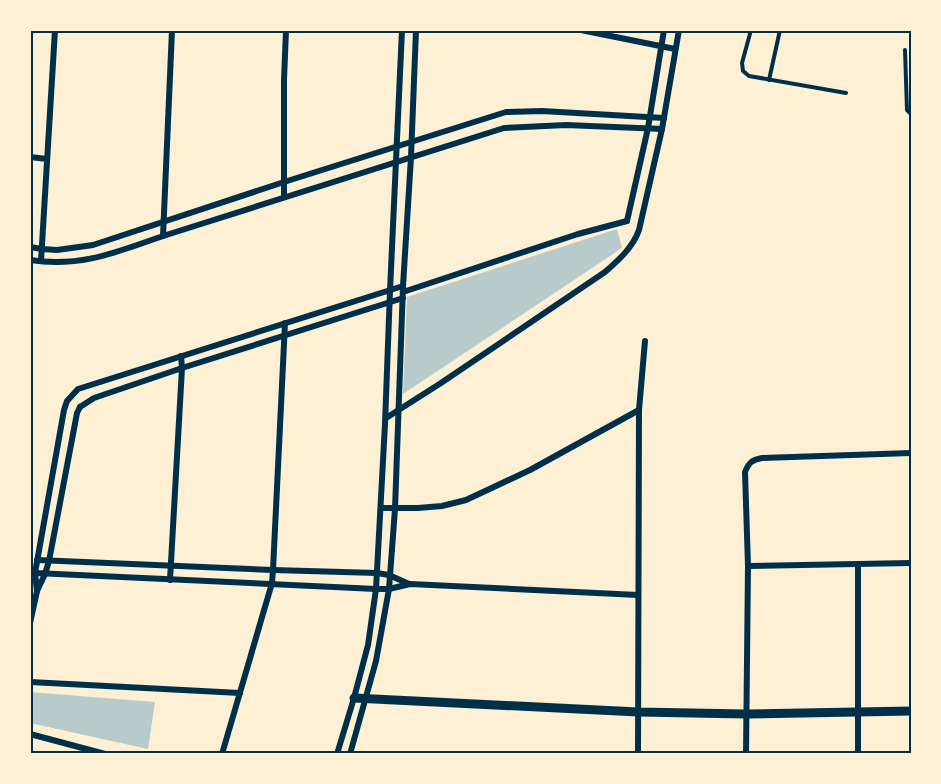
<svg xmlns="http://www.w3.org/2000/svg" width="941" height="784" font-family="'IBM Plex Sans',sans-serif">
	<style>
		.green { fill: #b9caca }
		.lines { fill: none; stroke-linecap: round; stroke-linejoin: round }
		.service { stroke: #003049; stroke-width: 4 }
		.minor { stroke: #003049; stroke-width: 6 }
		.tertiary { stroke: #003049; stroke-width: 9 }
		.neatline { fill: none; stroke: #003049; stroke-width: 2 }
	</style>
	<rect width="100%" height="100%" fill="#fdf0d5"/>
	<g class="green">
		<path d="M 617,229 L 622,248 L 403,394 L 407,297 Z"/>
		<path d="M 30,692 L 155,702 L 148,749 L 30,723 Z"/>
	</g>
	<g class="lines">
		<g class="service">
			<path d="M 751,30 L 742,63 L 743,71 L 749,76 L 846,93"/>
			<path d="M 905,50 L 907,110 L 911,114"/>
			<path d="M 769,80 L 780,30"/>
		</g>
		<g class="minor">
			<path d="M 581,30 L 675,49"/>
			<path d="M 30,157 L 47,159"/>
			<path d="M 284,197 L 284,80 L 286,30"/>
			<path d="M 627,221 L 648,128 L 664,30"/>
			<path d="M 163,236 L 172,30"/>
			<path d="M 30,247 L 42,249 L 57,250 L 93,245 L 284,182 L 506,112 L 542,111 L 664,118"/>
			<path d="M 30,260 C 80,268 117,252 163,236 L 504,128 L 566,125 L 662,129"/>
			<path d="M 41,261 L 55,30"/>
			<path d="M 403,292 L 578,234 L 627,221"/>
			<path d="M 80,407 L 94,398 L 182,368 L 403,298"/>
			<path d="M 386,418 L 441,383 L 605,272 C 619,260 633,247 639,230 L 662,129 L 679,30"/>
			<path d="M 381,508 L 418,508 L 442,506 L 466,500 L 530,470 L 639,410"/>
			<path d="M 37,560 L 273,570 L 377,573 L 389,575 L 409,584"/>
			<path d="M 748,566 L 911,563"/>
			<path d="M 35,573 L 376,589 L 389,589 L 410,584 L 638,595"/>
			<path d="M 170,580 L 182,368 L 181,356"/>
			<path d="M 37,591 L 35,573 L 64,410 L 67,401 L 78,389 L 403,286"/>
			<path d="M 30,623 L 37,591 L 45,574 L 49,561 L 77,413 L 80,407"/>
			<path d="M 30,682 L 240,693"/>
			<path d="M 30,734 L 105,754"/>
			<path d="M 222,754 L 272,583 L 273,570 L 285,323"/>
			<path d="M 337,754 L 354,698 L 368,645 L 376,589 L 385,424 L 390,291 L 402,30"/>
			<path d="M 350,754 L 376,661 L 389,589 L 395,509 L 403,286 L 411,157 L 416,30"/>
			<path d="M 638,754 L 639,410 L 645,341"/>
			<path d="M 746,754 L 748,566 L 745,472 C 749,462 752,460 762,458 L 911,453"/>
			<path d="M 858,754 L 858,564"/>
		</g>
		<path class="tertiary" d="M 354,698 L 638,712 L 746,714 L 911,711"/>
	</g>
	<rect width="941" height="784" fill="none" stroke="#fdf0d5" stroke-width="63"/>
	<rect x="32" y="32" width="878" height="720" class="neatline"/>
</svg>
